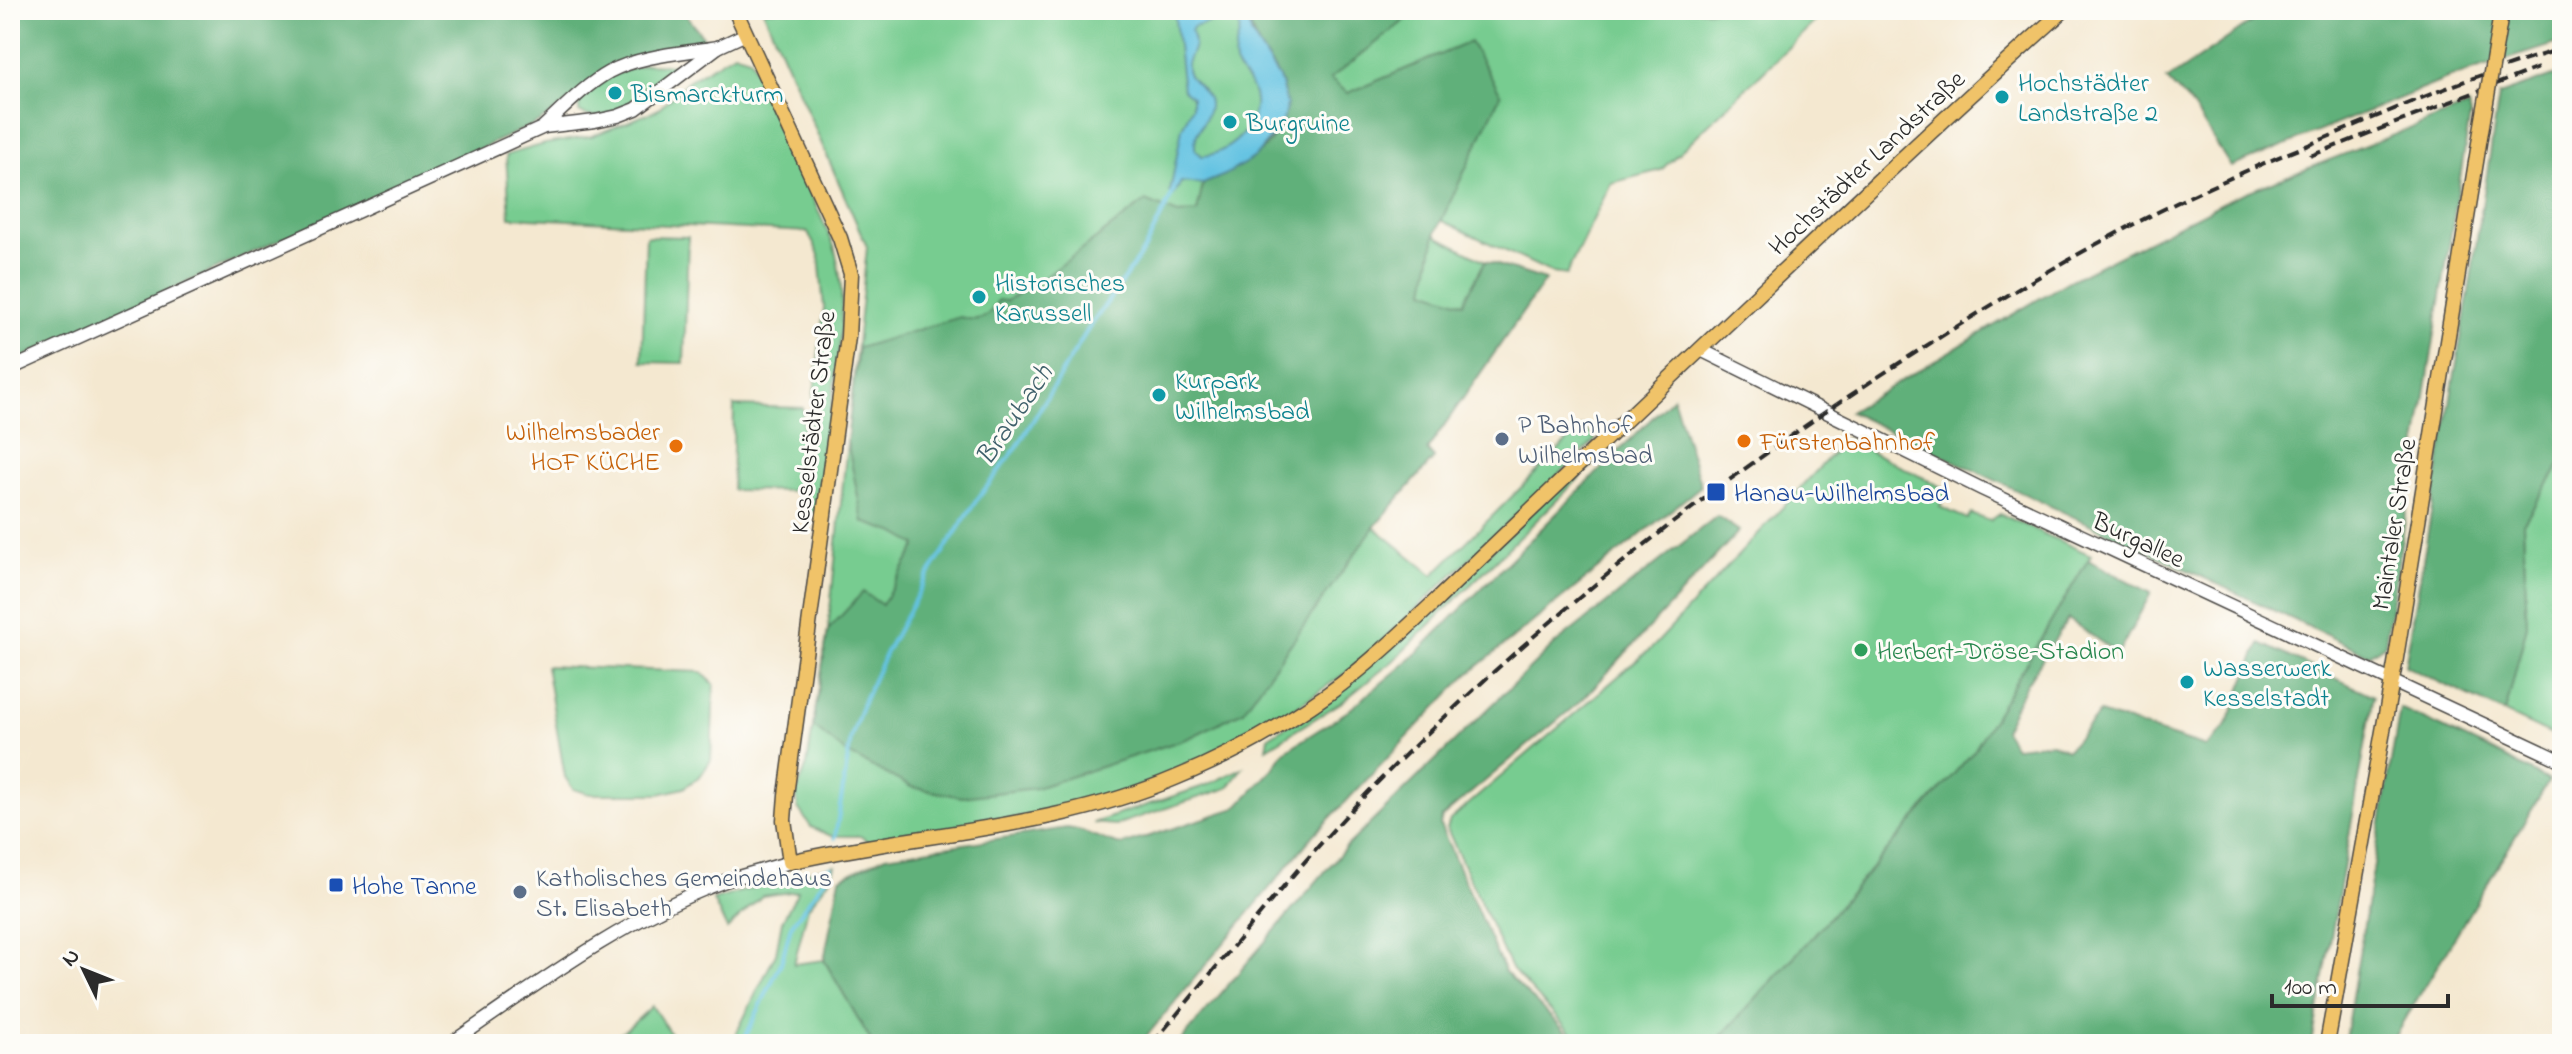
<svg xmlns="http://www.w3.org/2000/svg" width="2572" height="1054" font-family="'Indie Flower',sans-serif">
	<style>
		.green { fill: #77cc90; stroke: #517c5e; stroke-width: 2 }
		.forest { fill: #61b07a; stroke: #466e52; stroke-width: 2 }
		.water { fill: #64c3e2; stroke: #487786; stroke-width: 2; fill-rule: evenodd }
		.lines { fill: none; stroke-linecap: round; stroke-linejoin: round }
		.stream { stroke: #64c3e2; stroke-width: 4 }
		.minor-casing { stroke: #494744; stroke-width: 15 }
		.major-casing { stroke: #494744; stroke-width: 17 }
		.minor { stroke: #fff; stroke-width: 12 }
		.major { stroke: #f0c369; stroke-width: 14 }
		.rail { stroke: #2b2b2b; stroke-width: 4; stroke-dasharray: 12 6; stroke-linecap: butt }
		.major-bridge-casing { stroke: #494744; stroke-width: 17; stroke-linecap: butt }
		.major-bridge { stroke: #f0c369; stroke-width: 14 }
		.culture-dot { fill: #0f9aa8; stroke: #fdfcf7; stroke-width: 3 }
		.service-dot { fill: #5c6f8a; stroke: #fdfcf7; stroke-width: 3 }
		.food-dot { fill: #e8710a; stroke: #fdfcf7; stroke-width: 3 }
		.transit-dot { fill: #1a4fb4; stroke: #fdfcf7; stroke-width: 3 }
		.leisure-dot { fill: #2e9e5b; stroke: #fdfcf7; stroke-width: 3 }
		.labels { text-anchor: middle; stroke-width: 6; stroke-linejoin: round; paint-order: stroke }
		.culture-label { font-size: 26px; fill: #0d838f; stroke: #fdfcf7; text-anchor: start }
		.street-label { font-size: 26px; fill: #2b2b2b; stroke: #fdfcf7 }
		.service-label { font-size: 26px; fill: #4e5e75; stroke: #fdfcf7; text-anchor: start }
		.food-label { font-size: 26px; fill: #c56008; stroke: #fdfcf7; text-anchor: end }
		.transit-label { font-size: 26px; fill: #164399; stroke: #fdfcf7; text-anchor: start }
		.leisure-label { font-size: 26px; fill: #27864d; stroke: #fdfcf7; text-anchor: start }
		.water-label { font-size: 28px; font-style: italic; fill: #3f606b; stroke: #fdfcf7 }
	</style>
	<rect width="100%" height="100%" fill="#fdfcf7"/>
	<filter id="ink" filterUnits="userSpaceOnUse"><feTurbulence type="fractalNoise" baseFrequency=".0125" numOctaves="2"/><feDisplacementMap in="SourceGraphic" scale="16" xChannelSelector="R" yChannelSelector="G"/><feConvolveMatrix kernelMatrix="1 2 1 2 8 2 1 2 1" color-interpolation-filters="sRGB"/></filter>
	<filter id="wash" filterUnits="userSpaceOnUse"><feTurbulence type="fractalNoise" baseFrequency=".006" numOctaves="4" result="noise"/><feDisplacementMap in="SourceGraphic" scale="32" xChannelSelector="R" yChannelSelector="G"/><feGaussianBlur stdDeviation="1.8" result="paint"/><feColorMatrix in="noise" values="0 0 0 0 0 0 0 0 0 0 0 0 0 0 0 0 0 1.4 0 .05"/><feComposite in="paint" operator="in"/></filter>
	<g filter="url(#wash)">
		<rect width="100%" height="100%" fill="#f4e8d0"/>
		<g class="green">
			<path d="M 763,10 L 1827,10 L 1661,170 L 1611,183 L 1566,275 L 1552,273 L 1441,220 L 1435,235 L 1485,261 L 1545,280 L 1427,450 L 1434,458 L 1374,527 L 1433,575 L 1582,427 L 1596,440 L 1353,668 L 1261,731 L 1195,766 L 1077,808 L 869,842 L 860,836 L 831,836 L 811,827 L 798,808 L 796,794 L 807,765 L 828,630 L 867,247 Z"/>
			<path d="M 734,53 L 750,58 L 834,246 C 848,298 840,342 833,394 C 828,434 823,473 818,512 L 800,515 L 802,491 L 732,490 L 734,406 L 803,408 L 803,486 L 824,308 L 819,255 L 808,232 L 510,217 L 506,155 L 545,144 L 592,136 L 657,110 L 688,81 Z"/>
			<path d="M 645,64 L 676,65 L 677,73 C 660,93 604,128 579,112 L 580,99 L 610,76 Z"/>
			<path d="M 646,236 L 688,237 L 684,363 L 642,362 Z"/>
			<path d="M 1846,439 L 1948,490 L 1940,507 L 1967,519 L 1971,514 L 1990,521 L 2000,514 L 2091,555 L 1974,751 L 1813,936 L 1714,1044 L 1581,1044 L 1510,967 L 1447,829 L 1450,820 L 1655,645 Z"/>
			<path d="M 1601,448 L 1606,452 L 1393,661 L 1342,702 L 1267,748 L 1269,737 L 1336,695 Z"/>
			<path d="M 2562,462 L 2562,740 L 2505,713 L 2527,625 L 2523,523 Z"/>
			<path d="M 546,666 L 701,672 L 714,684 L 711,760 L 701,775 L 684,788 L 660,794 L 590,794 L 573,789 L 565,777 Z"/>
			<path d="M 1242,768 L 1228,788 L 1115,825 L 1093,823 L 1207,785 Z"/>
			<path d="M 835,865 L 832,876 L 808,908 L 794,964 L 824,960 L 873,1044 L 731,1044 L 776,953 L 782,921 L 798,891 L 762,896 L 727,929 L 713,900 L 802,873 Z"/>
			<path d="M 652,1006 L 677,1044 L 596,1044 C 619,1039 635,1022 652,1006 Z"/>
		</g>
		<g class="forest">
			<path d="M 10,10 L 682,10 L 705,39 L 671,51 L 634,58 L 539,122 L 10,363 Z"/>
			<path d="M 1328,10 L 1418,10 L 1330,79 L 1348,93 L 1470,42 L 1501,94 L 1435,234 L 1425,290 L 1463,303 L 1485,261 L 1545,280 L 1427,450 L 1434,458 L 1374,527 L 1243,711 L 1189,738 L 1036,788 L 962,797 L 911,787 L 846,753 L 813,726 L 828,630 L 863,592 L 882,605 L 917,545 L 896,533 L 863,522 L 847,441 L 858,348 L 960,317 C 978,323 990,318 998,300 L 1006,301 L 1048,275 L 1146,201 L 1178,214 L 1197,212 L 1203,184 C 1248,165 1305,133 1278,76 C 1268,57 1252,42 1250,21 Z"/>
			<path d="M 2269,10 L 2562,10 L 2562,42 L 2452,77 L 2231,167 L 2193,107 L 2167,80 Z"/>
			<path d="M 2562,73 L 2562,462 L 2523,523 L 2527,625 L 2505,713 L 2405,666 L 2469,291 L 2499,95 Z"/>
			<path d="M 2468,106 L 2470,116 L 2385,644 L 2369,655 L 1849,412 L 2069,281 L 2234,197 Z"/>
			<path d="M 1673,397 L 1701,486 L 1466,676 L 1311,838 L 1140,1044 L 873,1044 L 824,960 L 840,878 L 886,856 L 1067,828 C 1087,830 1102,841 1122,845 L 1236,808 L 1273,769 L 1284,752 L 1348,711 L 1414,656 Z"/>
			<path d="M 1717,516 L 1739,531 L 1583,699 L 1442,817 L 1440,825 L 1504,971 L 1578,1044 L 1178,1044 L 1345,848 L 1555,644 Z"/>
			<path d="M 2088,560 L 2151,593 L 2118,654 L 2068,619 L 2024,688 L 2004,730 L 2015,747 L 2052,743 L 2067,750 L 2100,713 L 2206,747 L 2226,727 L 2260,643 L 2374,696 L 2312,1044 L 1714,1044 L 1813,936 L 1974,751 Z"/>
			<path d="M 2400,708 L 2494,752 L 2549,781 L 2390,1044 L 2344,1044 Z"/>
		</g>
		<path class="water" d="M 1174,10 L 1247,10 L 1251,34 L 1279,78 L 1287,104 L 1282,124 L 1255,157 L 1225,175 L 1203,184 L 1181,182 L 1174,195 L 1170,192 L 1182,128 L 1192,107 L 1192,97 L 1183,90 ZM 1232,16 C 1250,27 1230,46 1235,63 C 1238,72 1248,80 1252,89 C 1266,120 1231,154 1202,156 L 1195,149 C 1193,130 1208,123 1209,106 C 1210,91 1196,87 1189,75 C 1182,63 1193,55 1194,44 C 1194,39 1192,35 1191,31 L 1193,27 Z"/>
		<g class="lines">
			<g class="stream">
				<path d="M 835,838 L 851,738 L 864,700 L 886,652 L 926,579 L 976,501 L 1017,447 L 1087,331 L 1144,250 L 1174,191"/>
				<path d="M 742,1044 L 781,963 L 791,926 L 829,873 L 830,867"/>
			</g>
		</g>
	</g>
	<g filter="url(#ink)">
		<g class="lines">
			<defs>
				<g id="minor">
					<path d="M 544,127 L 595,121 L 618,116 L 636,109 L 718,47 L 746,34"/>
					<path d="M 1701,350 L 1982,489 L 2562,761"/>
					<path d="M 10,369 L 542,128 C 563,109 584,86 609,72 C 641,55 683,53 718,47"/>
					<path d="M 450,1044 C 537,984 625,918 725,881 C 746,874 768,869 790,862"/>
				</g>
				<g id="major">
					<path d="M 735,10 L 840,238 L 851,274 L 848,337 L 786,795 L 784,820 L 790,862 C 918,832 1053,830 1175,778 C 1229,756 1280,728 1328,694 C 1370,664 1409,626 1447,590 C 1496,543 1546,496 1596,448 C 1751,302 1905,153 2064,10"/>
					<path d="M 2327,1044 L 2395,664 L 2481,131"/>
				</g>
			</defs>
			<use href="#minor" class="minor-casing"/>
			<use href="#major" class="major-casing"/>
			<use href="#minor" class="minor"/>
			<use href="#major" class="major"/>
			<g class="rail">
				<path d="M 2310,156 L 2538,68"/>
				<path d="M 1152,1044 C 1233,948 1311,847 1401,759 C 1562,601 1735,467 1926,346 C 2022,285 2121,226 2226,180 C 2258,165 2291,152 2323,139 C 2401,106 2480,72 2562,49"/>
			</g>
			<defs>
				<path id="major-bridge" d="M 2481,131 L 2500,20"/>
			</defs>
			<use href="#major-bridge" class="major-bridge-casing"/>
			<use href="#major-bridge" class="major-bridge"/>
		</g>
	</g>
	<g class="culture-dot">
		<circle cx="615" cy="93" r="8"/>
		<circle cx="2002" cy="97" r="8"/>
		<circle cx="1230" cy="122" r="8"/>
		<circle cx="979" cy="297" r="8"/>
		<circle cx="1159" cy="395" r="8"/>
		<circle cx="2187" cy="682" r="8"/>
	</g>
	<g class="service-dot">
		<circle cx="1502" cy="439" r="8"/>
		<circle cx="520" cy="892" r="8"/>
	</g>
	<g class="food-dot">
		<circle cx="1744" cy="441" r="8"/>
		<circle cx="676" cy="446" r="8"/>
	</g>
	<g class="transit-dot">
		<rect x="1706" y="482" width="20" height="20" rx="4"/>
		<rect x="328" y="877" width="16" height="16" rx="4"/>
	</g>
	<circle class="leisure-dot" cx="1861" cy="650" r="8"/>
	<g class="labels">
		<g class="culture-label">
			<text x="2018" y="91">Hochstädter<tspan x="2018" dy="30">Landstraße 2</tspan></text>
			<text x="631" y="102">Bismarckturm</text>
			<text x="1246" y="131">Burgruine</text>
			<text x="995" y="291">Historisches<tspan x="995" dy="30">Karussell</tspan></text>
			<text x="1175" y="389">Kurpark<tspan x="1175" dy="30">Wilhelmsbad</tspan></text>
			<text x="2203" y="676">Wasserwerk<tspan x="2203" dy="30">Kesselstadt</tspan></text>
		</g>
		<g class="street-label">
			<text transform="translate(1866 162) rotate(-43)" y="9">Hochstädter Landstraße</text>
			<text transform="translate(812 422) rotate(-83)" y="9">Kesselstädter Straße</text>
			<text transform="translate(2393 524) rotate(-81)" y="9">Maintaler Straße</text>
			<text transform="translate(2139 539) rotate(25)" y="9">Burgallee</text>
		</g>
		<g class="service-label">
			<text x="1518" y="433">P Bahnhof<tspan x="1518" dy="30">Wilhelmsbad</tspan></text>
			<text x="536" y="886">Katholisches Gemeindehaus<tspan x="536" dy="30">St. Elisabeth</tspan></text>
		</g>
		<g class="food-label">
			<text x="660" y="440">Wilhelmsbader<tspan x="660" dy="30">HOF KÜCHE</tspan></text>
			<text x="1760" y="450" text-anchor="start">Fürstenbahnhof</text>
		</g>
		<g class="transit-label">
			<text x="1734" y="501">Hanau-Wilhelmsbad</text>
			<text x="352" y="894">Hohe Tanne</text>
		</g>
		<g class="leisure-label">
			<text x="1877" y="659">Herbert-Dröse-Stadion</text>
		</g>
		<g class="water-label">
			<text transform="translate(1013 414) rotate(-56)" y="10">Braubach</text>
		</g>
	</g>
	<rect width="2572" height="1054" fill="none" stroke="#fdfcf7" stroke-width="40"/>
	<g transform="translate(84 970) rotate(313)" stroke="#fdfcf7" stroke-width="6" paint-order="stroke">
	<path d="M0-6L14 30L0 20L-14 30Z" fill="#2b2b2b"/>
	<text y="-12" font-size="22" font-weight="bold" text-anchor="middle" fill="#2b2b2b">N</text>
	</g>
	<path d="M2272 994v12h176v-12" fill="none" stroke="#2b2b2b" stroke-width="4"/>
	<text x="2284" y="994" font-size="24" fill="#2b2b2b" stroke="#fdfcf7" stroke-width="6" paint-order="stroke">100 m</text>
</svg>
